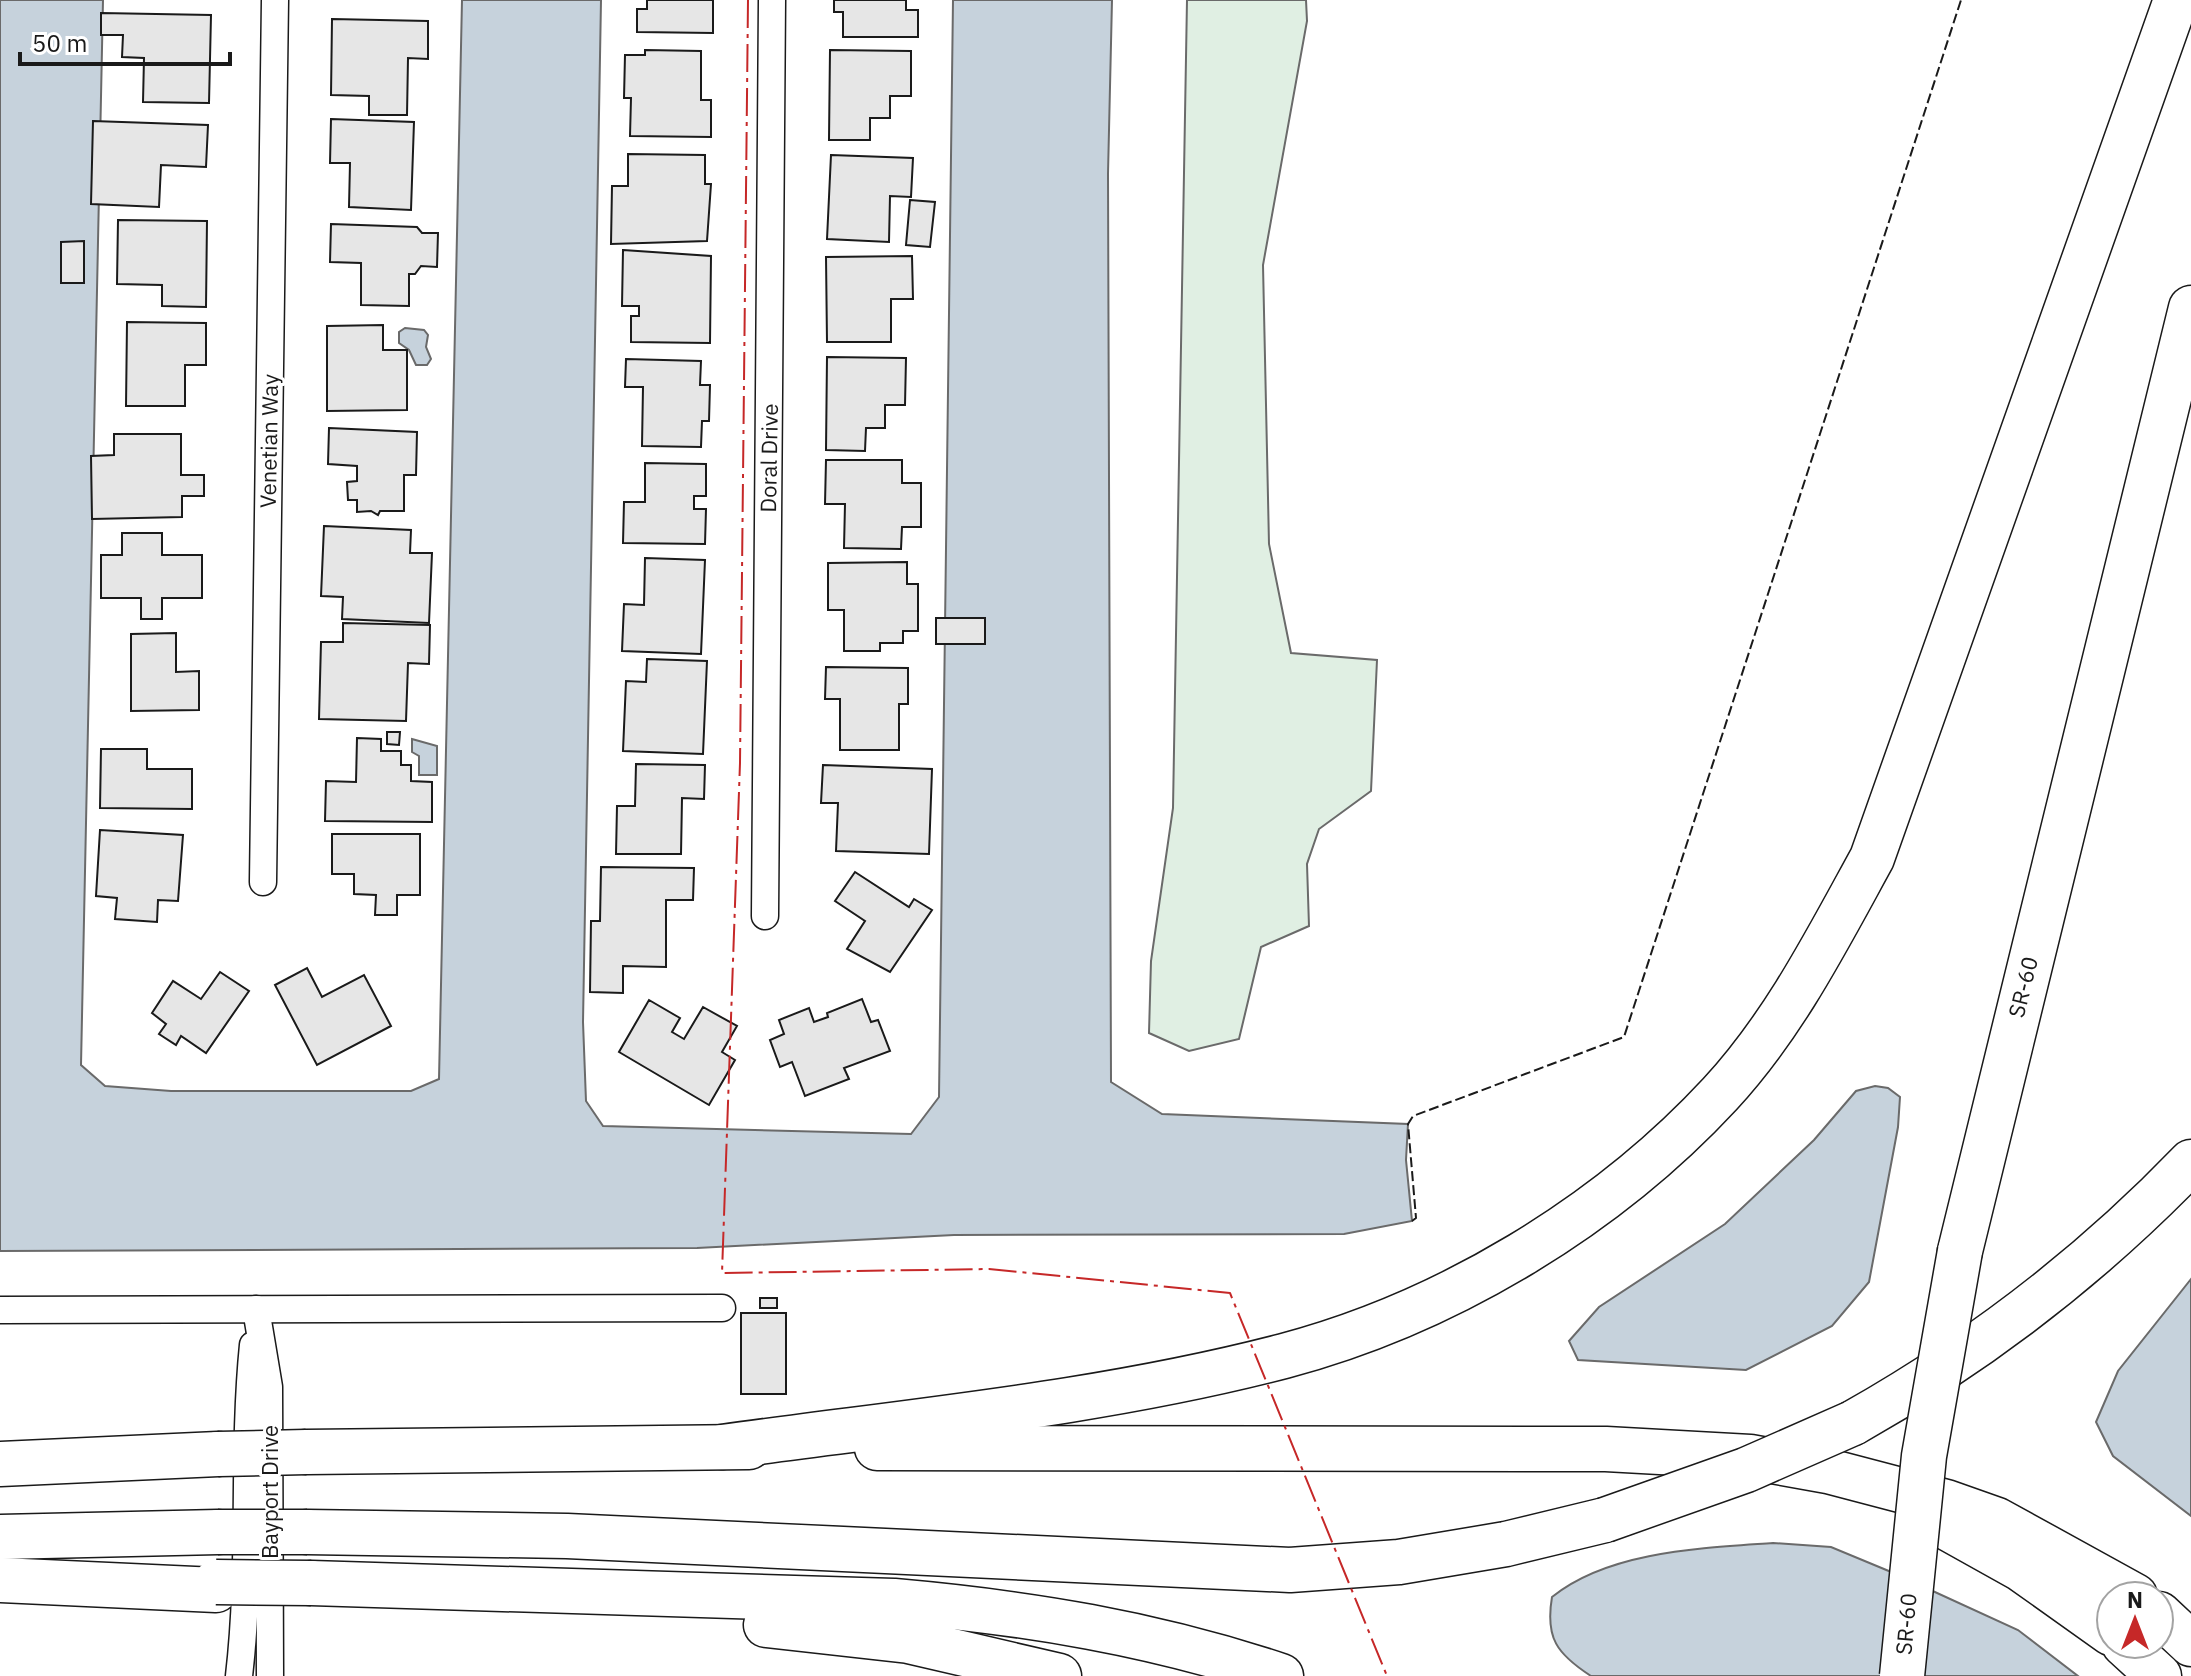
<svg xmlns="http://www.w3.org/2000/svg" width="2191" height="1676" font-family="'IBM Plex Sans',sans-serif">
	<style>
		.green { fill: #e0efe3; stroke: #6a6a6a; stroke-width: 2 }
		.water { fill: #c6d2dc; stroke: #6a6a6a; stroke-width: 2 }
		.building { fill: #e6e6e6; stroke: #1a1a1a; stroke-width: 2 }
		.lines { fill: none; stroke-linecap: round; stroke-linejoin: round }
		.street-casing { stroke: #1a1a1a; stroke-width: 29 }
		.highway-casing { stroke: #1a1a1a; stroke-width: 47 }
		.street { stroke: #fff; stroke-width: 26 }
		.highway { stroke: #fff; stroke-width: 44 }
		.highway-bridge-casing { stroke: #1a1a1a; stroke-width: 47; stroke-linecap: butt }
		.highway-bridge { stroke: #fff; stroke-width: 44 }
		.fence { stroke: #1a1a1a; stroke-width: 2; stroke-dasharray: 10 4; stroke-linecap: butt }
		.power { stroke: #c62828; stroke-width: 2; stroke-dasharray: 28 6 4 6; stroke-linecap: butt }
		.labels { text-anchor: middle; stroke-width: 6; stroke-linejoin: round; paint-order: stroke }
		.street-label { font-size: 22px; fill: #1a1a1a; stroke: #fff }
	</style>
	<rect width="100%" height="100%" fill="#fff"/>
	<path class="green" d="M 1187,0 L 1306,0 L 1307,21 L 1263,265 L 1269,544 L 1291,653 L 1377,660 L 1371,791 L 1319,829 L 1307,864 L 1309,926 L 1261,947 L 1239,1039 L 1189,1051 L 1149,1033 L 1151,961 L 1173,808 Z"/>
	<g class="water">
		<path d="M 0,0 L 103,0 L 81,1065 L 105,1086 L 171,1091 L 411,1091 L 439,1079 L 462,0 L 601,0 L 583,1022 L 586,1101 L 603,1126 L 911,1134 L 939,1097 L 953,0 L 1112,0 L 1108,174 L 1111,1082 L 1162,1114 L 1408,1124 L 1406,1160 L 1412,1221 L 1344,1234 L 954,1235 L 697,1248 L 0,1251 Z"/>
		<path d="M 405,328 L 424,330 L 428,335 L 426,347 L 431,359 L 427,365 L 416,365 L 409,350 L 399,343 L 399,332 Z"/>
		<path d="M 412,739 L 437,746 L 437,775 L 419,775 L 419,756 L 412,752 Z"/>
		<path d="M 1875,1086 L 1888,1088 L 1900,1097 L 1898,1127 L 1869,1282 L 1832,1326 L 1746,1370 L 1578,1360 L 1569,1341 L 1599,1307 L 1725,1224 L 1814,1140 L 1856,1091 Z"/>
		<path d="M 2191,1279 L 2191,1516 L 2113,1456 L 2096,1422 L 2118,1371 Z"/>
		<path d="M 1773,1543 L 1831,1547 L 1896,1574 L 1888,1676 L 1591,1676 C 1557,1654 1545,1638 1552,1597 C 1609,1551 1702,1548 1773,1543 Z"/>
		<path d="M 1924,1587 L 2018,1630 L 2078,1676 L 1917,1676 Z"/>
	</g>
	<g class="building">
		<path d="M 647,0 L 713,0 L 713,33 L 637,32 L 637,9 L 647,9 Z"/>
		<path d="M 834,0 L 906,0 L 906,10 L 918,10 L 918,37 L 843,37 L 843,12 L 834,12 Z"/>
		<path d="M 101,13 L 211,15 L 209,103 L 143,102 L 144,58 L 122,57 L 123,35 L 101,35 Z"/>
		<path d="M 332,19 L 428,21 L 428,59 L 408,58 L 407,115 L 369,115 L 369,96 L 331,95 Z"/>
		<path d="M 645,50 L 701,51 L 701,100 L 711,100 L 711,137 L 630,136 L 631,98 L 624,98 L 625,55 L 645,55 Z"/>
		<path d="M 830,50 L 911,51 L 911,96 L 890,96 L 890,118 L 870,118 L 870,140 L 829,140 Z"/>
		<path d="M 331,119 L 414,122 L 411,210 L 349,207 L 350,163 L 330,163 Z"/>
		<path d="M 93,121 L 208,125 L 206,167 L 161,165 L 159,207 L 91,204 Z"/>
		<path d="M 628,154 L 705,155 L 705,184 L 711,184 L 707,241 L 611,244 L 612,186 L 628,186 Z"/>
		<path d="M 831,155 L 913,158 L 911,197 L 890,196 L 889,242 L 827,239 Z"/>
		<path d="M 910,200 L 935,202 L 930,247 L 906,245 Z"/>
		<path d="M 118,220 L 207,221 L 206,307 L 162,306 L 162,285 L 117,284 Z"/>
		<path d="M 331,224 L 417,227 L 422,233 L 438,233 L 437,267 L 421,266 L 415,274 L 409,274 L 409,306 L 361,305 L 361,263 L 330,262 Z"/>
		<path d="M 84,241 L 84,283 L 61,283 L 61,242 Z"/>
		<path d="M 623,250 L 711,256 L 710,343 L 631,342 L 631,316 L 639,316 L 639,306 L 622,306 Z"/>
		<path d="M 912,256 L 913,299 L 891,299 L 891,342 L 827,342 L 826,257 Z"/>
		<path d="M 127,322 L 206,323 L 206,365 L 185,365 L 185,406 L 126,406 Z"/>
		<path d="M 383,325 L 383,350 L 407,350 L 407,410 L 327,411 L 327,326 Z"/>
		<path d="M 827,357 L 906,358 L 905,405 L 885,405 L 885,428 L 866,428 L 865,451 L 826,450 Z"/>
		<path d="M 626,359 L 701,361 L 700,385 L 710,385 L 709,421 L 702,421 L 701,447 L 642,446 L 643,387 L 625,387 Z"/>
		<path d="M 329,428 L 417,432 L 416,475 L 404,475 L 404,511 L 380,511 L 378,515 L 371,511 L 357,512 L 357,500 L 348,500 L 347,482 L 357,481 L 357,466 L 328,464 Z"/>
		<path d="M 114,434 L 181,434 L 181,475 L 204,475 L 204,496 L 182,496 L 182,517 L 92,519 L 91,456 L 114,455 Z"/>
		<path d="M 826,460 L 902,460 L 902,483 L 921,483 L 921,527 L 902,527 L 901,549 L 844,548 L 845,504 L 825,504 Z"/>
		<path d="M 645,463 L 706,464 L 706,496 L 694,496 L 694,509 L 706,509 L 705,544 L 623,543 L 624,502 L 645,502 Z"/>
		<path d="M 324,526 L 411,530 L 410,553 L 432,553 L 429,623 L 342,619 L 343,597 L 321,596 Z"/>
		<path d="M 122,533 L 162,533 L 162,555 L 202,555 L 202,598 L 162,598 L 162,619 L 141,619 L 141,598 L 101,598 L 101,555 L 122,555 Z"/>
		<path d="M 645,558 L 705,560 L 701,654 L 622,651 L 624,604 L 644,605 Z"/>
		<path d="M 907,562 L 907,584 L 918,584 L 918,631 L 903,631 L 903,643 L 880,643 L 880,651 L 844,651 L 844,610 L 828,610 L 828,563 Z"/>
		<rect x="936" y="618" width="49" height="26"/>
		<path d="M 343,623 L 430,625 L 429,664 L 408,663 L 406,721 L 319,719 L 321,642 L 343,642 Z"/>
		<path d="M 176,633 L 176,672 L 199,671 L 199,710 L 131,711 L 131,634 Z"/>
		<path d="M 647,659 L 707,661 L 703,754 L 623,751 L 626,681 L 646,682 Z"/>
		<path d="M 826,667 L 908,668 L 908,704 L 899,704 L 899,750 L 840,750 L 840,699 L 825,699 Z"/>
		<path d="M 387,732 L 400,732 L 399,745 L 387,744 Z"/>
		<path d="M 357,738 L 381,739 L 381,751 L 401,751 L 401,765 L 411,765 L 411,781 L 432,782 L 432,822 L 325,821 L 326,781 L 356,782 Z"/>
		<path d="M 101,749 L 147,749 L 147,769 L 192,769 L 192,809 L 100,808 Z"/>
		<path d="M 636,764 L 705,765 L 704,799 L 682,798 L 681,854 L 616,854 L 617,806 L 635,806 Z"/>
		<path d="M 823,765 L 932,769 L 929,854 L 836,851 L 838,803 L 821,803 Z"/>
		<path d="M 100,830 L 183,835 L 178,901 L 158,900 L 157,922 L 115,919 L 117,898 L 96,896 Z"/>
		<path d="M 332,834 L 420,834 L 420,895 L 397,895 L 397,915 L 375,915 L 376,895 L 354,894 L 354,874 L 332,874 Z"/>
		<path d="M 601,867 L 694,868 L 693,900 L 666,900 L 666,967 L 623,966 L 623,993 L 590,992 L 591,921 L 600,921 Z"/>
		<path d="M 855,872 L 909,907 L 914,899 L 932,910 L 890,972 L 847,949 L 865,921 L 835,901 Z"/>
		<path d="M 307,968 L 322,997 L 364,975 L 391,1026 L 317,1065 L 275,985 Z"/>
		<path d="M 220,972 L 249,991 L 206,1053 L 181,1036 L 176,1045 L 159,1034 L 166,1024 L 152,1013 L 173,981 L 201,999 Z"/>
		<path d="M 862,999 L 871,1022 L 878,1020 L 890,1051 L 844,1068 L 849,1079 L 805,1096 L 792,1062 L 780,1067 L 770,1040 L 784,1034 L 779,1020 L 809,1008 L 814,1022 L 828,1017 L 827,1013 Z"/>
		<path d="M 649,1000 L 680,1018 L 672,1032 L 684,1039 L 703,1007 L 737,1026 L 722,1052 L 735,1060 L 709,1105 L 619,1052 Z"/>
		<rect x="760" y="1298" width="17" height="10"/>
		<rect x="741" y="1313" width="45" height="81"/>
	</g>
	<g class="lines">
		<defs>
			<g id="street">
				<path d="M 263,882 L 275,0"/>
				<path d="M 765,916 L 772,0"/>
				<path d="M 256,1309 L 269,1387 L 270,1676"/>
				<path d="M 0,1310 L 722,1308"/>
				<path d="M 239,1676 C 252,1566 242,1455 253,1345"/>
			</g>
			<g id="highway">
				<path d="M 1960,1251 L 2191,308"/>
				<path d="M 1853,1423 C 1979,1352 2091,1266 2191,1162"/>
				<path d="M 722,1447 C 909,1421 1100,1404 1284,1356 C 1446,1313 1606,1217 1720,1094 C 1784,1025 1827,940 1872,858 L 2176,0"/>
				<path d="M 877,1448 L 1606,1449 L 1750,1457 L 1828,1471 L 1946,1502 L 1997,1520 L 2135,1596"/>
				<path d="M 306,1452 L 749,1447"/>
				<path d="M 0,1464 L 218,1454"/>
				<path d="M 1935,1521 L 2021,1569 L 2111,1633"/>
				<path d="M 307,1532 L 567,1536 L 1290,1570 L 1399,1562 L 1506,1544 L 1605,1520"/>
				<path d="M 0,1537 L 218,1532"/>
				<path d="M 0,1580 L 216,1590"/>
				<path d="M 311,1583 L 894,1601 C 1029,1613 1152,1633 1281,1676"/>
				<path d="M 2159,1614 L 2191,1644"/>
				<path d="M 766,1625 L 909,1641 L 1059,1676"/>
				<path d="M 2124,1644 L 2159,1676"/>
			</g>
		</defs>
		<use href="#street" class="street-casing"/>
		<use href="#highway" class="highway-casing"/>
		<use href="#street" class="street"/>
		<use href="#highway" class="highway"/>
		<defs>
			<g id="highway-bridge">
				<path d="M 218,1454 L 306,1452"/>
				<path d="M 1605,1520 L 1746,1470 L 1853,1423"/>
				<path d="M 218,1532 L 307,1532"/>
				<path d="M 216,1582 L 311,1583"/>
				<path d="M 1902,1676 L 1924,1456 L 1960,1251"/>
			</g>
		</defs>
		<use href="#highway-bridge" class="highway-bridge-casing"/>
		<use href="#highway-bridge" class="highway-bridge"/>
		<path class="fence" d="M 1412,1221 L 1416,1218 L 1408,1124 L 1413,1116 L 1624,1037 L 1961,0"/>
		<path class="power" d="M 748,0 L 740,763 L 722,1273 L 989,1269 L 1230,1293 L 1387,1676"/>
	</g>
	<g class="labels">
		<g class="street-label">
			<text transform="translate(269 441) rotate(-89)" y="8">Venetian Way</text>
			<text transform="translate(769 458) rotate(-89)" y="8">Doral Drive</text>
			<text transform="translate(2023 987) rotate(-76)" y="8">SR-60</text>
			<text transform="translate(270 1492) rotate(-90)" y="8">Bayport Drive</text>
			<text transform="translate(1906 1624) rotate(-85)" y="8">SR-60</text>
		</g>
	</g>
	<g transform="translate(2135 1620)"><circle r="38" fill="#ffffff" stroke="#a3a3a3" stroke-width="2"/>
	<path d="M0-6L14 30L0 20L-14 30Z" fill="#c62828"/>
	<text y="-12" font-size="22" font-weight="bold" text-anchor="middle" fill="#1a1a1a">N</text>
	</g>
	<path d="M20 52v12h210v-12" fill="none" stroke="#1a1a1a" stroke-width="4"/>
	<text x="32" y="52" font-size="24" fill="#1a1a1a" stroke="#ffffff" stroke-width="6" paint-order="stroke">50 m</text>
</svg>
